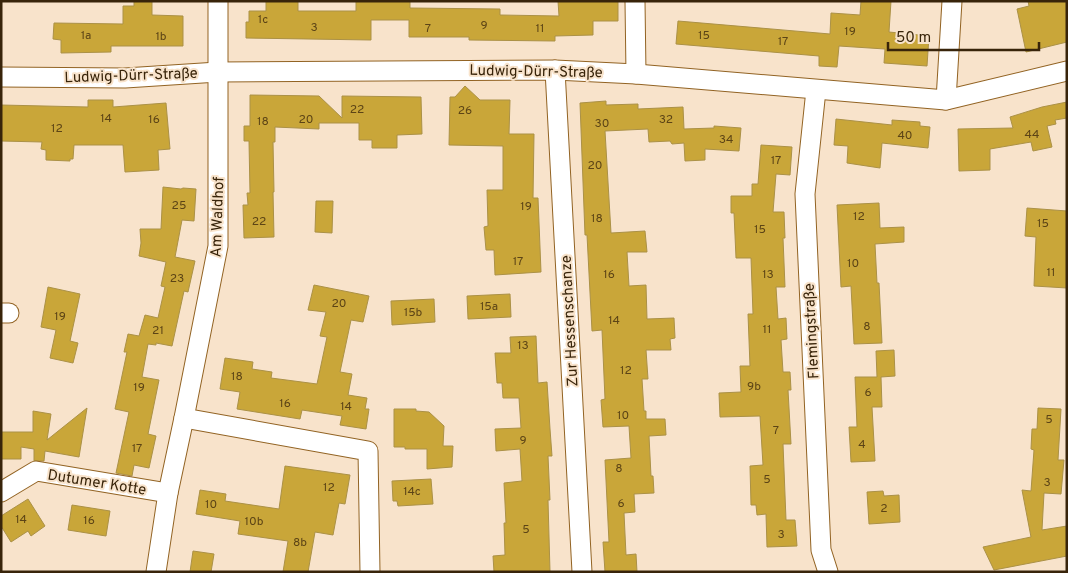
<svg xmlns="http://www.w3.org/2000/svg" width="1068" height="573" font-family="Overpass,sans-serif">
	<style>
		.building { fill: #c9a639; stroke: #ab9146 }
		.lines { fill: none; stroke-linecap: round; stroke-linejoin: round }
		.minor-casing { stroke: #926323; stroke-width: 21 }
		.minor { stroke: #fff; stroke-width: 19 }
		.labels { text-anchor: middle; stroke-width: 4; stroke-linejoin: round; paint-order: stroke }
		.number-label { font-size: 12px; fill: #5c4416 }
		.street-label { font-size: 15px; fill: #38240a; stroke: #f8e3cb }
	</style>
	<rect width="100%" height="100%" fill="#f8e3cb"/>
	<g class="building">
		<path d="M 134,1 L 152,1 L 152,15 L 183,16 L 183,46 L 111,46 L 111,52 L 61,53 L 61,40 L 53,39 L 54,23 L 123,24 L 123,6 L 134,6 Z"/>
		<path d="M 266,1 L 298,1 L 298,11 L 356,11 L 356,1 L 410,1 L 410,8 L 500,9 L 500,15 L 559,16 L 558,1 L 618,1 L 618,21 L 593,21 L 593,35 L 555,36 L 555,41 L 469,40 L 469,37 L 409,37 L 409,20 L 371,20 L 371,40 L 246,38 L 246,22 L 249,22 L 249,11 L 266,11 Z"/>
		<path d="M 861,1 L 891,1 L 889,32 L 929,36 L 927,66 L 884,63 L 885,49 L 839,46 L 837,67 L 819,66 L 819,56 L 676,44 L 678,21 L 830,34 L 831,13 L 860,15 Z"/>
		<path d="M 1028,1 L 1067,1 L 1067,42 L 1026,52 L 1017,9 L 1029,6 Z"/>
		<path d="M 465,86 L 480,100 L 510,100 L 509,134 L 534,134 L 533,198 L 538,198 L 541,272 L 495,275 L 494,250 L 486,250 L 484,227 L 488,226 L 487,190 L 503,190 L 503,146 L 449,145 L 450,97 L 455,97 Z"/>
		<path d="M 250,95 L 319,96 L 342,118 L 342,96 L 421,97 L 422,134 L 397,135 L 397,148 L 372,148 L 372,140 L 359,140 L 359,123 L 319,123 L 319,129 L 275,127 L 275,142 L 273,142 L 274,192 L 273,192 L 274,237 L 244,238 L 243,205 L 248,205 L 247,193 L 250,193 L 249,141 L 244,141 L 244,126 L 250,126 Z"/>
		<path d="M 88,100 L 113,100 L 113,107 L 166,103 L 170,149 L 158,150 L 159,170 L 125,172 L 123,145 L 74,145 L 73,159 L 70,159 L 70,161 L 46,160 L 46,150 L 41,149 L 42,142 L 1,141 L 1,105 L 88,107 Z"/>
		<path d="M 606,101 L 606,105 L 638,104 L 638,109 L 683,107 L 684,129 L 714,128 L 714,126 L 741,128 L 739,151 L 705,149 L 705,160 L 685,161 L 684,143 L 672,144 L 670,141 L 649,142 L 648,129 L 605,131 L 611,233 L 645,231 L 647,252 L 627,252 L 629,286 L 646,285 L 647,319 L 674,318 L 675,338 L 670,339 L 671,350 L 646,350 L 648,379 L 642,379 L 644,411 L 646,411 L 646,419 L 665,419 L 666,435 L 649,436 L 651,476 L 653,476 L 654,493 L 634,494 L 635,512 L 624,513 L 626,555 L 636,554 L 637,572 L 605,572 L 603,542 L 609,542 L 605,460 L 631,458 L 629,426 L 603,427 L 601,400 L 605,399 L 602,330 L 592,331 L 587,235 L 585,235 L 580,103 Z"/>
		<path d="M 1067,102 L 1067,118 L 1055,120 L 1056,124 L 1047,126 L 1052,147 L 1033,151 L 1031,142 L 990,149 L 990,170 L 959,171 L 958,129 L 1013,128 L 1010,117 L 1042,107 Z"/>
		<path d="M 836,119 L 892,125 L 892,120 L 920,122 L 920,126 L 930,127 L 928,148 L 882,143 L 880,168 L 847,163 L 848,146 L 834,145 Z"/>
		<path d="M 761,145 L 792,147 L 790,175 L 776,174 L 773,212 L 784,212 L 785,238 L 783,238 L 785,287 L 776,287 L 778,319 L 786,318 L 787,339 L 781,340 L 783,372 L 790,372 L 791,390 L 788,390 L 791,444 L 783,444 L 786,520 L 795,520 L 797,546 L 767,547 L 766,514 L 757,515 L 756,505 L 751,505 L 750,466 L 763,465 L 760,416 L 720,417 L 719,393 L 741,392 L 740,366 L 750,366 L 748,314 L 753,314 L 751,258 L 736,258 L 734,213 L 731,213 L 731,196 L 752,196 L 752,184 L 758,184 Z"/>
		<path d="M 163,187 L 181,189 L 183,188 L 196,189 L 194,221 L 182,220 L 175,257 L 195,261 L 188,292 L 184,291 L 172,346 L 156,343 L 156,345 L 148,344 L 142,377 L 159,380 L 148,434 L 156,436 L 149,468 L 134,465 L 132,476 L 116,473 L 129,412 L 115,409 L 127,352 L 124,352 L 128,334 L 139,336 L 145,315 L 158,318 L 165,287 L 161,286 L 166,262 L 139,256 L 141,243 L 140,229 L 161,229 Z"/>
		<path d="M 316,201 L 333,201 L 332,233 L 315,232 Z"/>
		<path d="M 879,203 L 880,228 L 904,227 L 904,242 L 875,244 L 877,283 L 879,283 L 882,343 L 854,344 L 851,286 L 841,287 L 837,205 Z"/>
		<path d="M 1027,208 L 1067,211 L 1067,288 L 1034,286 L 1036,237 L 1025,236 Z"/>
		<path d="M 314,285 L 369,296 L 363,322 L 351,320 L 340,372 L 352,374 L 348,395 L 367,398 L 365,409 L 369,409 L 366,429 L 340,425 L 342,416 L 302,410 L 300,419 L 237,409 L 240,392 L 220,389 L 225,358 L 253,362 L 252,369 L 272,372 L 271,378 L 317,384 L 327,337 L 320,336 L 326,312 L 308,310 Z"/>
		<path d="M 48,287 L 80,294 L 70,341 L 78,343 L 73,363 L 50,358 L 56,330 L 41,327 Z"/>
		<path d="M 510,294 L 511,317 L 468,319 L 467,296 Z"/>
		<path d="M 434,299 L 435,322 L 392,325 L 391,301 Z"/>
		<path d="M 536,336 L 538,383 L 547,382 L 550,429 L 552,456 L 548,456 L 550,500 L 548,500 L 550,572 L 494,572 L 493,556 L 505,555 L 504,523 L 506,523 L 504,483 L 522,481 L 520,449 L 496,451 L 495,429 L 521,428 L 519,398 L 503,398 L 502,383 L 497,383 L 495,353 L 511,353 L 510,337 Z"/>
		<path d="M 894,350 L 895,376 L 881,377 L 882,407 L 872,407 L 875,461 L 851,462 L 849,427 L 857,427 L 855,377 L 877,377 L 876,351 Z"/>
		<path d="M 87,408 L 79,457 L 45,451 L 44,461 L 34,461 L 34,449 L 21,447 L 21,459 L 1,459 L 1,432 L 33,432 L 33,411 L 51,414 L 47,440 Z"/>
		<path d="M 1038,408 L 1061,409 L 1058,460 L 1064,460 L 1061,494 L 1044,493 L 1042,530 L 1067,526 L 1067,556 L 994,570 L 983,547 L 1031,537 L 1022,490 L 1031,491 L 1034,450 L 1031,449 L 1032,429 L 1037,429 Z"/>
		<path d="M 394,409 L 416,409 L 416,411 L 429,412 L 444,426 L 443,446 L 453,446 L 452,467 L 427,469 L 427,449 L 405,449 L 405,447 L 394,447 Z"/>
		<path d="M 285,466 L 350,475 L 345,504 L 339,503 L 333,535 L 315,532 L 308,572 L 283,572 L 288,541 L 238,534 L 240,521 L 196,514 L 200,490 L 226,494 L 225,501 L 279,509 Z"/>
		<path d="M 431,479 L 433,504 L 398,506 L 397,501 L 393,501 L 392,481 Z"/>
		<path d="M 883,491 L 884,496 L 899,495 L 900,522 L 869,524 L 867,492 Z"/>
		<path d="M 28,499 L 45,526 L 31,536 L 28,531 L 11,542 L 1,526 L 1,516 Z"/>
		<path d="M 72,505 L 110,511 L 106,536 L 68,530 Z"/>
		<path d="M 193,551 L 214,554 L 211,572 L 190,572 Z"/>
	</g>
	<g class="lines">
		<defs>
			<g id="minor">
				<path d="M 635,1 L 636,74"/>
				<path d="M 555,70 L 582,572"/>
				<path d="M 1,77 L 125,78 L 218,72 L 555,70 L 636,74 L 946,100 L 1067,71"/>
				<path d="M 816,90 L 805,194 L 821,550 L 828,572"/>
				<path d="M 946,100 L 952,1"/>
				<path d="M 1,313 L 9,313"/>
				<path d="M 184,418 L 368,451 L 370,572"/>
				<path d="M 1,492 L 36,471 L 168,493"/>
				<path d="M 156,572 L 168,493 L 184,418 L 218,246 L 218,1"/>
			</g>
		</defs>
		<use href="#minor" class="minor-casing"/>
		<use href="#minor" class="minor"/>
	</g>
	<g class="labels">
		<g class="number-label">
			<text x="263" y="23">1c</text>
			<text x="484" y="29">9</text>
			<text x="314" y="31">3</text>
			<text x="428" y="32">7</text>
			<text x="540" y="32">11</text>
			<text x="850" y="35">19</text>
			<text x="86" y="39">1a</text>
			<text x="704" y="39">15</text>
			<text x="161" y="40">1b</text>
			<text x="783" y="45">17</text>
			<text x="357" y="113">22</text>
			<text x="465" y="114">26</text>
			<text x="106" y="122">14</text>
			<text x="154" y="123">16</text>
			<text x="306" y="123">20</text>
			<text x="666" y="123">32</text>
			<text x="263" y="125">18</text>
			<text x="602" y="127">30</text>
			<text x="57" y="132">12</text>
			<text x="1032" y="138">44</text>
			<text x="905" y="139">40</text>
			<text x="726" y="143">34</text>
			<text x="776" y="164">17</text>
			<text x="595" y="169">20</text>
			<text x="179" y="209">25</text>
			<text x="526" y="210">19</text>
			<text x="859" y="220">12</text>
			<text x="597" y="222">18</text>
			<text x="259" y="225">22</text>
			<text x="1043" y="227">15</text>
			<text x="760" y="233">15</text>
			<text x="518" y="265">17</text>
			<text x="853" y="267">10</text>
			<text x="1051" y="276">11</text>
			<text x="609" y="278">16</text>
			<text x="768" y="278">13</text>
			<text x="177" y="282">23</text>
			<text x="339" y="307">20</text>
			<text x="489" y="310">15a</text>
			<text x="413" y="316">15b</text>
			<text x="60" y="320">19</text>
			<text x="614" y="324">14</text>
			<text x="867" y="330">8</text>
			<text x="767" y="333">11</text>
			<text x="158" y="334">21</text>
			<text x="523" y="349">13</text>
			<text x="626" y="374">12</text>
			<text x="237" y="380">18</text>
			<text x="754" y="390">9b</text>
			<text x="139" y="391">19</text>
			<text x="868" y="396">6</text>
			<text x="285" y="407">16</text>
			<text x="346" y="410">14</text>
			<text x="623" y="419">10</text>
			<text x="1049" y="423">5</text>
			<text x="776" y="434">7</text>
			<text x="523" y="444">9</text>
			<text x="862" y="448">4</text>
			<text x="137" y="452">17</text>
			<text x="619" y="472">8</text>
			<text x="767" y="483">5</text>
			<text x="1047" y="486">3</text>
			<text x="329" y="491">12</text>
			<text x="412" y="495">14c</text>
			<text x="621" y="507">6</text>
			<text x="211" y="508">10</text>
			<text x="884" y="512">2</text>
			<text x="21" y="523">14</text>
			<text x="89" y="524">16</text>
			<text x="254" y="525">10b</text>
			<text x="526" y="533">5</text>
			<text x="781" y="538">3</text>
			<text x="300" y="546">8b</text>
		</g>
		<g class="street-label">
			<text transform="translate(536 71) rotate(1)" y="5">Ludwig-Dürr-Straße</text>
			<text transform="translate(131 75) rotate(-2)" y="5">Ludwig-Dürr-Straße</text>
			<text transform="translate(217 217) rotate(-88)" y="5">Am Waldhof</text>
			<text transform="translate(569 321) rotate(-93)" y="5">Zur Hessenschanze</text>
			<text transform="translate(811 331) rotate(-93)" y="5">Flemingstraße</text>
			<text transform="translate(97 482) rotate(9)" y="5">Dutumer Kotte</text>
		</g>
	</g>
	<rect width="1068" height="573" fill="none" stroke="#38240a" stroke-width="5"/>
	<path d="M888 42v8h151v-8" fill="none" stroke="#38240a" stroke-width="2.5"/>
	<text x="896" y="42" font-size="15" fill="#38240a" stroke="#f8e3cb" stroke-width="4" paint-order="stroke">50 m</text>
</svg>
